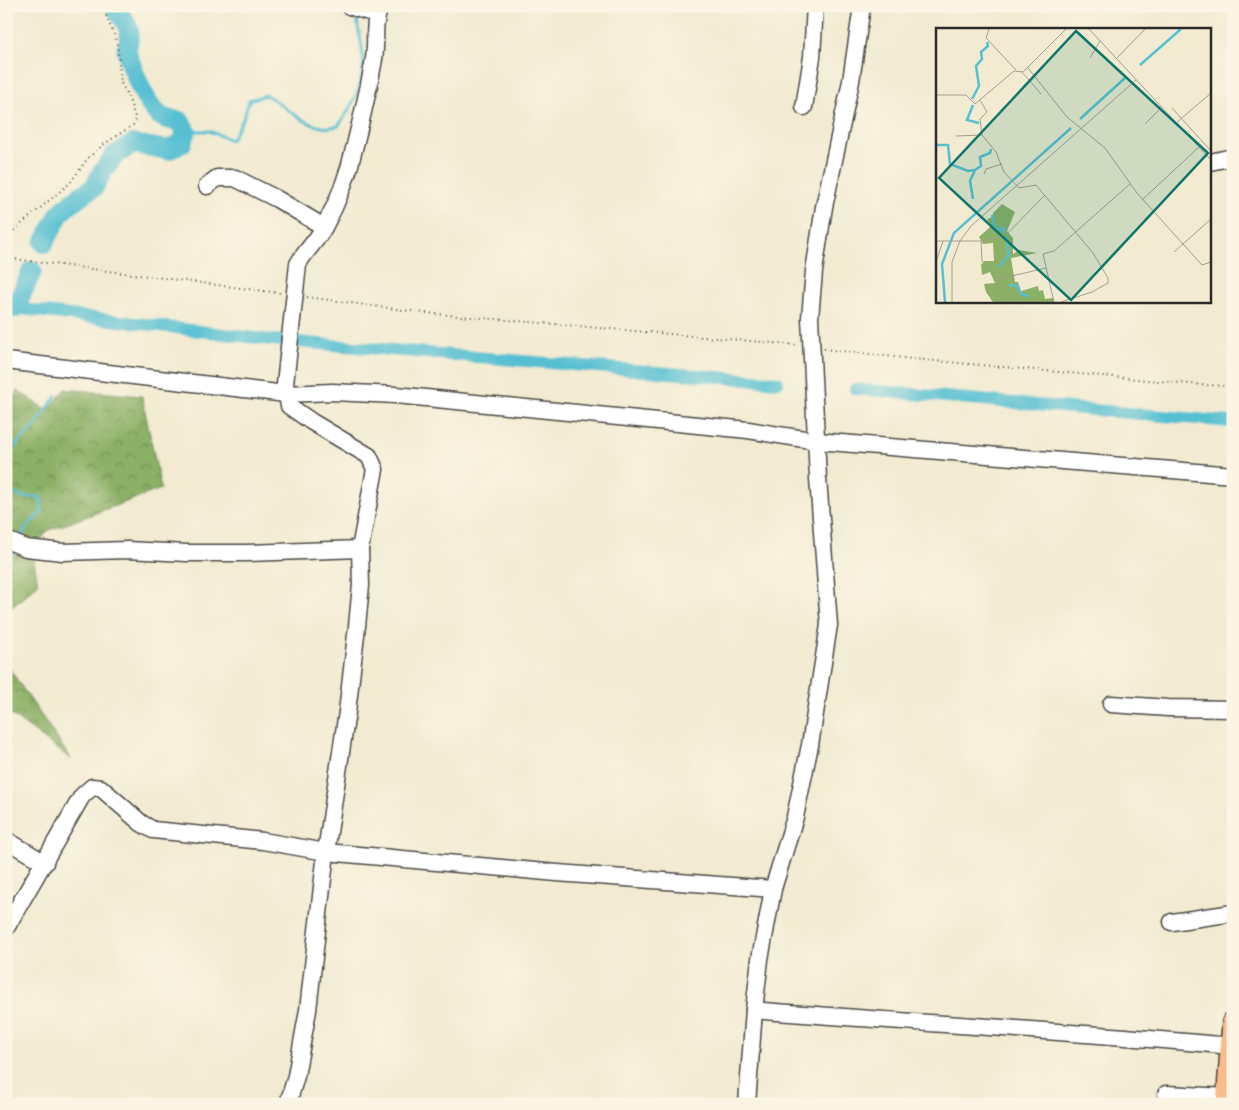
<svg xmlns="http://www.w3.org/2000/svg" width="1239" height="1110" font-family="Mali,sans-serif">
	<style>
		.forest { fill: url(#forest-crowns); stroke: #5c6e48 }
		.lines { fill: none; stroke-linecap: round; stroke-linejoin: round }
		.stream { stroke: #56c0d2; stroke-width: 3 }
		.canal { stroke: #56c0d2; stroke-width: 12 }
		.river { stroke: #56c0d2; stroke-width: 20 }
		.minor-casing { stroke: #494844; stroke-width: 19 }
		.major-casing { stroke: #494844; stroke-width: 24 }
		.path { stroke: #494844; stroke-width: 2; stroke-dasharray: 1 4; stroke-linecap: butt }
		.minor { stroke: #fff; stroke-width: 16 }
		.major { stroke: #f9bc8a; stroke-width: 21 }
		.inset-river { fill: none; stroke: #56c0d2; stroke-width: 2.5 }
		.inset-road { fill: none; stroke: #a29e8f; stroke-width: 1 }
		.view { fill: #0f766e; fill-opacity: 0.15; stroke: #0f766e; stroke-width: 2.5 }
		.inset-edge { fill: none; stroke: #2b2b2b; stroke-width: 2.5 }
	</style>
	<defs>
		<pattern id="forest-crowns" width="20" height="18" patternUnits="userSpaceOnUse" patternTransform="scale(1.25)"><rect width="20" height="18" fill="#8cb066"/><path d="M2 6a3 3 0 1 1 6 0M12 15a3 3 0 1 1 6 0" fill="none" stroke="#738f54"/></pattern>
	</defs>
	<rect width="100%" height="100%" fill="#fcf5e5"/>
	<filter id="ink" filterUnits="userSpaceOnUse"><feTurbulence type="fractalNoise" baseFrequency=".02" numOctaves="2"/><feDisplacementMap in="SourceGraphic" scale="10" xChannelSelector="R" yChannelSelector="G"/><feConvolveMatrix kernelMatrix="1 2 1 2 8 2 1 2 1" color-interpolation-filters="sRGB"/></filter>
	<filter id="wash" filterUnits="userSpaceOnUse"><feTurbulence type="fractalNoise" baseFrequency=".0096" numOctaves="4" result="noise"/><feDisplacementMap in="SourceGraphic" scale="20" xChannelSelector="R" yChannelSelector="G"/><feGaussianBlur stdDeviation="1.12" result="paint"/><feColorMatrix in="noise" values="0 0 0 0 0 0 0 0 0 0 0 0 0 0 0 0 0 1.4 0 .05"/><feComposite in="paint" operator="in"/></filter>
	<g filter="url(#wash)">
		<rect width="100%" height="100%" fill="#f2ebd1"/>
		<g class="forest">
			<path d="M 65,389 L 142,396 L 161,489 L 47,531 L 33,554 L 38,584 L 6,613 L 6,421 L 17,390 L 48,411 Z"/>
			<path d="M 9,668 L 71,759 L 6,711 L 6,669 Z"/>
		</g>
		<g class="lines">
			<g class="stream">
				<path d="M 186,131 L 209,131 L 231,140 L 244,117 L 249,100 L 266,95 C 284,105 300,123 322,127 C 326,128 333,127 338,126 C 350,110 361,89 363,68 C 365,53 359,35 357,20 L 358,14"/>
				<path d="M 6,461 L 17,444 L 36,425 L 56,396"/>
				<path d="M 6,489 L 21,497 L 40,497 L 42,512 L 26,527 L 20,540"/>
				<path d="M 6,565 L 15,550"/>
			</g>
			<g class="canal">
				<path d="M 6,307 L 272,340 L 778,382"/>
				<path d="M 855,389 L 1231,422"/>
			</g>
			<g class="river">
				<path d="M 44,243 L 60,213 L 73,201 L 94,187 L 103,171 L 115,155 L 133,144 L 168,150 L 182,143 L 186,131 L 180,121 C 175,120 168,120 164,118 C 145,109 133,68 126,50 C 134,29 126,22 114,6"/>
				<path d="M 15,308 L 32,271"/>
			</g>
		</g>
	</g>
	<g filter="url(#ink)">
		<g class="lines">
			<defs>
				<g id="minor">
					<path d="M 349,6 L 376,14"/>
					<path d="M 804,107 L 812,57 L 815,6"/>
					<path d="M 1210,162 L 1233,157"/>
					<path d="M 207,186 L 217,178 L 235,178 L 277,199 L 324,227"/>
					<path d="M 6,361 L 286,394 L 332,392 L 396,395 L 748,430 L 817,441 L 1233,475"/>
					<path d="M 6,540 L 26,548 L 63,552 L 127,550 L 187,553 L 247,553 L 360,549"/>
					<path d="M 1111,704 L 1168,708 L 1233,709"/>
					<path d="M 6,840 L 45,863"/>
					<path d="M 1172,922 L 1233,913"/>
					<path d="M 6,928 L 82,796 L 92,787 L 101,788 L 141,823 L 153,830 L 263,841 L 326,852 L 557,873 L 773,889"/>
					<path d="M 754,1010 C 913,1023 1072,1031 1231,1046"/>
					<path d="M 1166,1094 L 1228,1097"/>
					<path d="M 288,1104 L 296,1076 L 308,1010 L 326,852 L 347,712 L 357,626 L 361,585 L 360,549 L 375,469 L 369,456 L 312,422 L 289,406 L 285,384 L 298,264 C 305,251 317,241 324,227 C 338,202 349,173 355,145 C 362,117 369,87 374,59 C 377,41 372,22 381,6"/>
					<path d="M 747,1104 L 754,1010 L 760,959 L 773,889 L 795,817 L 810,745 L 829,625 L 818,478 L 810,318 L 814,271 L 824,207 L 851,81 L 862,6"/>
				</g>
				<path id="major" d="M 1227,1104 L 1233,1022"/>
			</defs>
			<use href="#minor" class="minor-casing"/>
			<use href="#major" class="major-casing"/>
			<g class="path">
				<path d="M 6,237 L 70,183 L 88,158 L 103,145 L 133,125 L 136,120 L 128,96 L 121,83 L 117,42 L 102,6"/>
				<path d="M 6,258 L 280,293"/>
				<path d="M 307,297 L 425,313 L 797,345"/>
				<path d="M 824,349 L 903,358 L 1203,385 L 1233,386"/>
			</g>
			<use href="#minor" class="minor"/>
			<use href="#major" class="major"/>
		</g>
	</g>
	<g transform="translate(936 28)">
		<rect width="275" height="275" fill="#f2ebd1"/>
		<path d="M 66,176 L 79,184 L 71,203 L 77,210 L 77,226 L 83,222 L 101,225 L 75,230 L 79,254 L 82,254 L 85,263 L 102,258 L 103,263 L 107,262 L 109,271 L 117,270 L 118,274 L 57,274 L 50,264 L 48,256 L 59,255 L 54,244 L 46,247 L 45,237 L 48,233 L 58,233 L 57,215 L 47,216 L 43,209 L 55,198 L 51,191 L 57,189 L 57,185 Z" fill="#8cb066"/>
		<path class="inset-river" d="M 204,37 L 245,1M 36,71 L 43,58 L 40,38 L 46,31 L 45,24 L 52,18 L 51,14M 37,77 L 31,92 L 43,95M 144,91 L 189,50M 0,117 L 12,117 L 14,136 L 32,143 L 39,142 L 34,153 L 37,171M 39,142 L 45,138 L 44,129 L 54,125 L 55,121M 56,187 L 60,203 L 67,200 L 69,205M 63,239 L 73,227 L 70,209M 73,257 L 81,258 L 85,266 L 92,268M 9,274 L 6,236 L 18,205 L 135,100"/>
		<path class="inset-road" d="M 53,1 L 50,10 L 80,42M 153,1 L 275,132M 154,30 L 164,13M 180,31 L 209,1M 92,40 L 131,89 L 169,120 L 201,165 L 266,237 L 275,234M 86,44 L 105,66M 0,67 L 30,67 L 39,76 L 78,43 L 87,44 L 130,1M 44,72 L 51,84 L 44,91 L 46,107 L 60,124 L 68,144 L 83,160 L 100,157 L 157,225 L 172,250 L 172,255 L 156,264 L 125,274M 236,80 L 275,123M 240,95 L 275,65M 209,96 L 226,79M 20,108 L 46,107M 48,146 L 50,141 L 66,136M 206,172 L 263,119M 0,213 L 45,213 L 68,209 L 108,168M 45,213 L 46,233 L 63,251 L 110,240M 238,224 L 275,191M 0,234 L 7,213M 16,274 L 16,234 L 24,213 L 35,198 L 200,52M 118,274 L 107,226 L 118,223 L 194,156"/>
		<path class="view" d="M 140,3 L 272,125 L 135,272 L 3,150 Z"/>
		<rect width="275" height="275" class="inset-edge"/>
	</g>
	<rect width="1239" height="1110" fill="none" stroke="#fcf5e5" stroke-width="25"/>
</svg>
